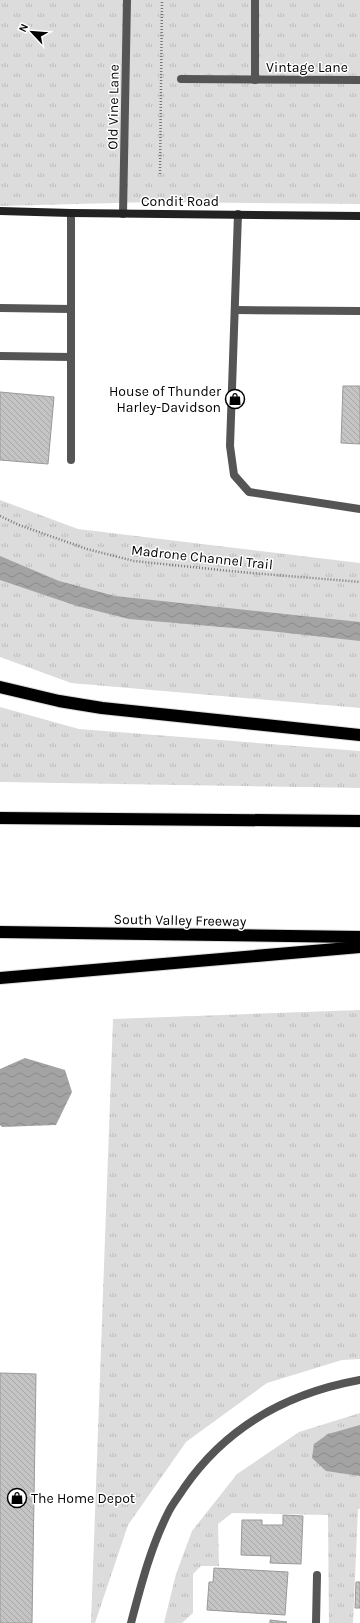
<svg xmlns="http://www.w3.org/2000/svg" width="360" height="1623" font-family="Karla,sans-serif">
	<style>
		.grass { fill: url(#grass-tufts) }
		.water { fill: url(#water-waves) }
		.building { fill: url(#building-back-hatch); stroke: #999 }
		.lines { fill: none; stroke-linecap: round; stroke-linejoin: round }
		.highway-casing { stroke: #dbdbdb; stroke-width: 14 }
		.path { stroke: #777; stroke-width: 2.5; stroke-dasharray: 1 2; stroke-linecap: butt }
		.lane { stroke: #555; stroke-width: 8 }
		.street { stroke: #555; stroke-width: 8 }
		.secondary { stroke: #222; stroke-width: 8 }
		.highway { stroke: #000; stroke-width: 12 }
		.labels { text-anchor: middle; stroke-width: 3; stroke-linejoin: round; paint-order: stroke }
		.street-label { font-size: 14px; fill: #000; stroke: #fff }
		.poi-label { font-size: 14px; fill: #000; stroke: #fff; text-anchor: end }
	</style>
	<defs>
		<pattern id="grass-tufts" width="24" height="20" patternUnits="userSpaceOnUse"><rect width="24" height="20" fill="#dcdcdc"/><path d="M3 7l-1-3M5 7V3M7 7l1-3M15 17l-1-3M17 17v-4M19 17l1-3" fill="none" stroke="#bbb"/></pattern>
		<pattern id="water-waves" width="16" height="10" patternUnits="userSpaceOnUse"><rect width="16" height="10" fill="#a3a3a3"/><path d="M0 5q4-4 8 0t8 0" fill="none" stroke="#8b8b8b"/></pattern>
		<pattern id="building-back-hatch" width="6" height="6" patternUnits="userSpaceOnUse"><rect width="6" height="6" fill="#c4c4c4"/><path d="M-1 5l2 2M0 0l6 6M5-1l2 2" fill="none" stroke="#a7a7a7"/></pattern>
	</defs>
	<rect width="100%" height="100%" fill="#fff"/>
	<g class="grass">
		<path d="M 0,0 L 360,0 L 360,204 L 152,202 L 0,206 Z"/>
		<path d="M 0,500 L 78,529 L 360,563 L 360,708 L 71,683 L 0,657 Z"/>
		<path d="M 0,707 L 79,729 L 360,751 L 360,788 L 0,782 Z"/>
		<path d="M 360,1010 L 360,1359 L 342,1360 L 267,1383 L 186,1442 L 128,1525 L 95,1623 L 91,1623 L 113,1019 Z"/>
		<path d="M 360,1413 L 360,1509 L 358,1509 L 353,1623 L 329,1623 L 328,1515 L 232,1513 L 218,1524 L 219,1566 L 201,1566 L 193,1574 L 193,1613 L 182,1623 L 164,1623 L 176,1574 L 192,1531 L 237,1474 L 299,1432 Z"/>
	</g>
	<g class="water">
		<path d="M 0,556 L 59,581 L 115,596 L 360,622 L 360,641 L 269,631 L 129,619 L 77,606 L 0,580 Z"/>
		<path d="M 25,1058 L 65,1070 L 72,1092 L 56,1125 L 2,1127 L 0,1125 L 0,1069 Z"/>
		<path d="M 360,1425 L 360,1476 L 326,1471 L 312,1458 L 314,1444 L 328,1434 Z"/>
	</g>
	<g class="building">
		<path d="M 343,386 L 360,386 L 360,444 L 341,443 Z"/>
		<path d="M 0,392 L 54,397 L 48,464 L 0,460 Z"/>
		<path d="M 0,1373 L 36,1374 L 32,1623 L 0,1623 Z"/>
		<path d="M 283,1515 L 303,1516 L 301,1564 L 270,1563 L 271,1556 L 241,1555 L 242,1520 L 262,1520 L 262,1525 L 283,1525 Z"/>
		<path d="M 214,1568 L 288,1572 L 285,1615 L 207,1610 L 209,1582 L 213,1582 Z"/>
		<path d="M 356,1582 L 360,1582 L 360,1608 L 355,1608 Z"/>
		<path d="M 270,1620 L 287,1622 L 286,1623 L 270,1623 Z"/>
	</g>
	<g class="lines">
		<defs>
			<g id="highway">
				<path d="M 0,687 L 59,701 L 102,708 L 360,735"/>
				<path d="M 0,818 L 360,821"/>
				<path d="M 0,932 L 360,937"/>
				<path d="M 0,978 L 360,947"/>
			</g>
		</defs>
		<use href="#highway" class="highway-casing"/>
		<g class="path">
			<path d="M 160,174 L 162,0"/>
			<path d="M 0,516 L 19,525 L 87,549 L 134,561 L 240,572 L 360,582"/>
		</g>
		<g class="lane">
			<path d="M 71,213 L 71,460"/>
			<path d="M 238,214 L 230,446 L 234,475 L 249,492 L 360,509"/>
			<path d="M 0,308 L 71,309"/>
			<path d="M 235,310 L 360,311"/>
			<path d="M 0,356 L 71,357"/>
		</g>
		<g class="street">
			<path d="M 181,79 L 360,80"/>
			<path d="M 255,80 L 255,0"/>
			<path d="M 123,214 L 127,0"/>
			<path d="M 131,1623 C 141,1585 151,1546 169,1511 C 173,1503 179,1496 184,1488 C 226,1427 288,1393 360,1380"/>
			<path d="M 316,1623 L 317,1575"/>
		</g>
		<path class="secondary" d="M 0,211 L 71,213 L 360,216"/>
		<use href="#highway" class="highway"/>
	</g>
	<defs>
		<symbol id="shop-ring" viewBox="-11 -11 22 22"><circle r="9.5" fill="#fff" stroke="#000" stroke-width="1.5"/><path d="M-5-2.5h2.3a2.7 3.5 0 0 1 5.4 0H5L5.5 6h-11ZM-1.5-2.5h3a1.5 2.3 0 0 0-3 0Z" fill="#000"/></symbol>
	</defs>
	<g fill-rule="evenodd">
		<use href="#shop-ring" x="224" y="388" width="22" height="22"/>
		<use href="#shop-ring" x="6" y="1487" width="22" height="22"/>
	</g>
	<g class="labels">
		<g class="street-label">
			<text x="307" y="72">Vintage Lane</text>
			<text transform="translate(113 107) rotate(-89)" y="5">Old Vine Lane</text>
			<text x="180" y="206">Condit Road</text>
			<text transform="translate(202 557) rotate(6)" y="5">Madrone Channel Trail</text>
			<text transform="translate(180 920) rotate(1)" y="5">South Valley Freeway</text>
		</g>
		<g class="poi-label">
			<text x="221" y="396">House of Thunder<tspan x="221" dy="16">Harley-Davidson</tspan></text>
			<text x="31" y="1503" text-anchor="start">The Home Depot</text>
		</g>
	</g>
	<g transform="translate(32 32) rotate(296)" stroke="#ffffff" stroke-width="3" paint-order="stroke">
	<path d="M0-3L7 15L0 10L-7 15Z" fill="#000000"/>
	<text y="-6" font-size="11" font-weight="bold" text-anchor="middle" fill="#000000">N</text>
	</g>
</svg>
